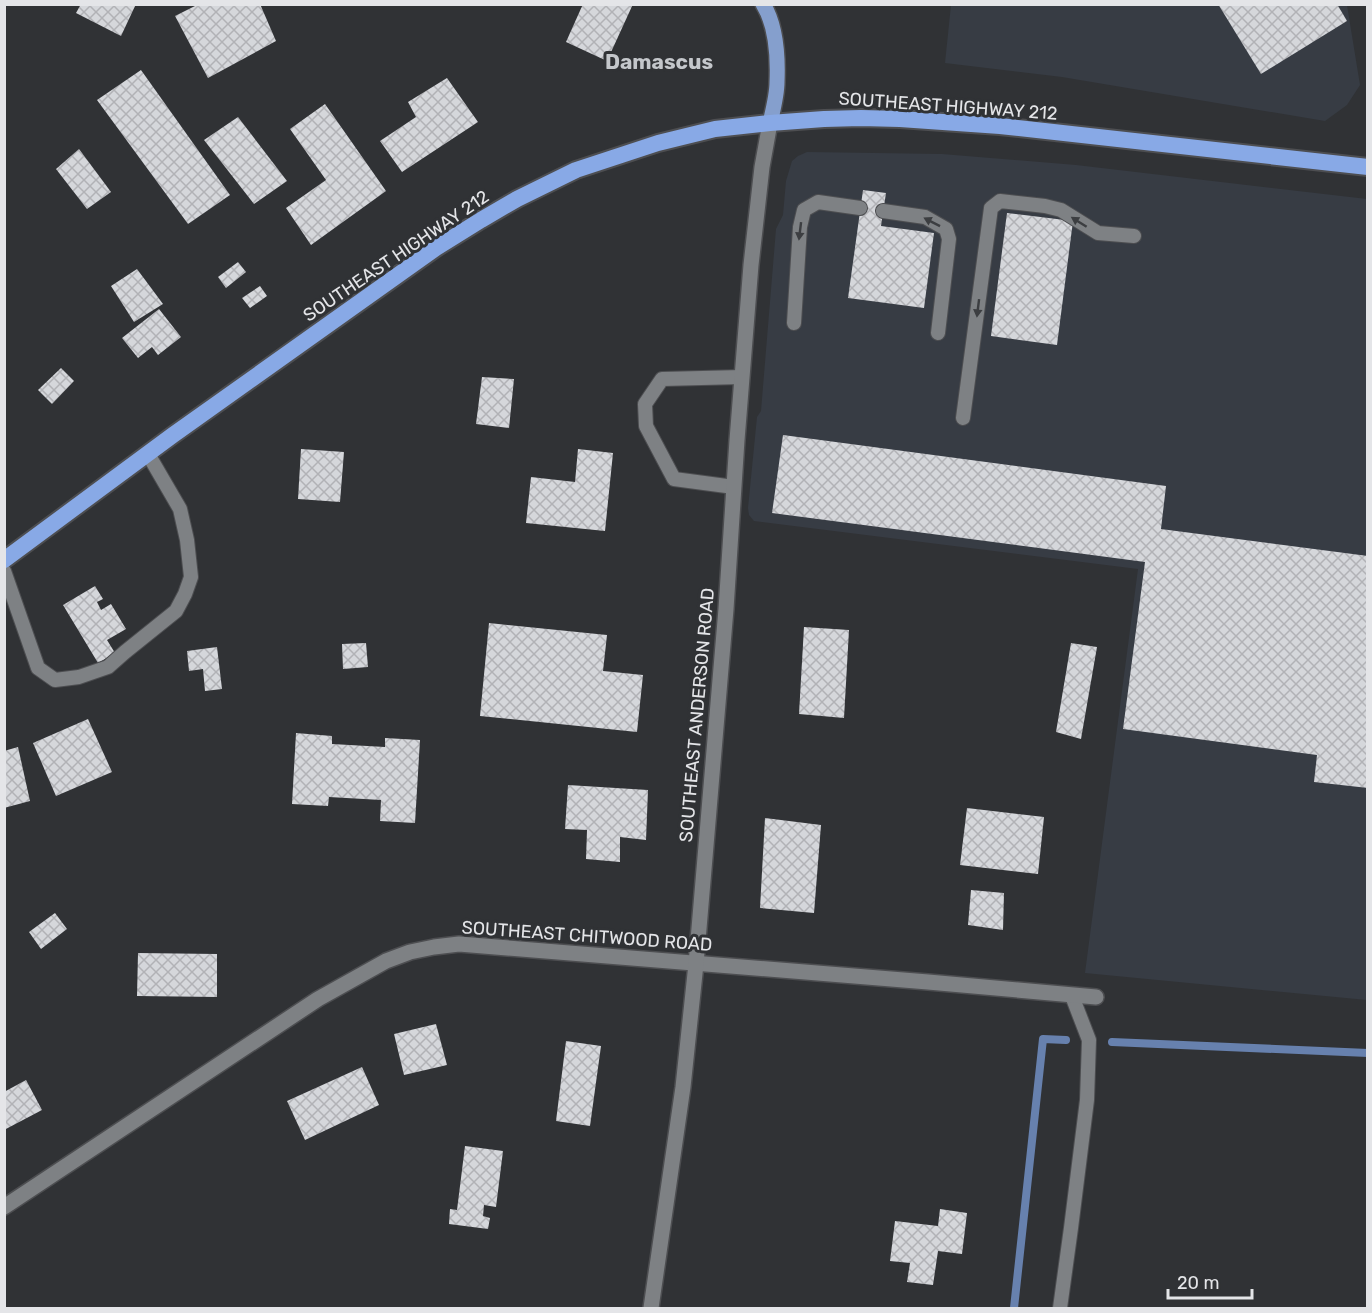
<svg xmlns="http://www.w3.org/2000/svg" width="1372" height="1313" font-family="Rubik,sans-serif">
	<style>
		.built { fill: #373c44 }
		.lines { fill: none; stroke-linecap: round; stroke-linejoin: round }
		.stream { stroke: #6781ae; stroke-width: 8 }
		.building { fill: url(#building-cross-hatch) }
		.service-casing { stroke: #4d4e51; stroke-width: 16 }
		.minor-casing { stroke: #4d4e51; stroke-width: 18 }
		.primary-casing { stroke: #4d4e51; stroke-width: 18 }
		.trunk-casing { stroke: #4d4e51; stroke-width: 20 }
		.service { stroke: #7e8184; stroke-width: 14 }
		.minor { stroke: #7e8184; stroke-width: 15 }
		.primary { stroke: #859fcd; stroke-width: 15 }
		.trunk { stroke: #88a9e6; stroke-width: 16 }
		.oneway { fill: #3c3e41 }
		.labels { text-anchor: middle; stroke-width: 6; stroke-linejoin: round; paint-order: stroke }
		.street-label { font-size: 18px; fill: #e4e5e8; stroke: #303235 }
		.quarter-label { font-size: 21px; font-weight: bold; fill: #c4c7cb; stroke: #303235 }
	</style>
	<defs>
		<pattern id="building-cross-hatch" width="8" height="8" patternUnits="userSpaceOnUse" patternTransform="scale(1.5)"><rect width="8" height="8" fill="#d5d7db"/><path d="M0 0l8 8M0 8l8-8" fill="none" stroke="#b1b2b6"/></pattern>
	</defs>
	<rect width="100%" height="100%" fill="#303235"/>
	<g class="built">
		<path d="M 951,5 L 1347,5 L 1360,85 L 1347,105 L 1325,121 L 1062,77 L 945,63 Z"/>
		<path d="M 807,152 L 942,154 L 1076,165 L 1367,199 L 1367,1000 L 1085,973 L 1138,569 L 754,521 L 749,515 L 748,508 L 757,417 L 761,411 L 776,229 L 783,215 L 786,181 L 792,161 L 798,156 Z"/>
	</g>
	<g class="lines">
		<g class="stream">
			<path d="M 1112,1042 L 1368,1053"/>
			<path d="M 1014,1308 L 1043,1039 L 1066,1040"/>
		</g>
	</g>
	<g class="building">
		<path d="M 81,4 L 136,4 L 121,36 L 76,13 Z"/>
		<path d="M 199,4 L 260,4 L 276,41 L 208,78 L 175,16 Z"/>
		<path d="M 583,4 L 633,4 L 607,61 L 566,42 Z"/>
		<path d="M 1218,4 L 1337,4 L 1347,21 L 1261,74 Z"/>
		<path d="M 141,70 L 230,195 L 188,224 L 97,100 Z"/>
		<path d="M 447,78 L 478,122 L 402,172 L 380,141 L 416,117 L 408,102 Z"/>
		<path d="M 325,104 L 386,191 L 311,245 L 286,208 L 326,180 L 290,129 Z"/>
		<path d="M 238,117 L 287,181 L 254,204 L 204,140 Z"/>
		<path d="M 79,149 L 111,192 L 87,209 L 56,169 Z"/>
		<path d="M 863,190 L 886,193 L 881,226 L 934,233 L 924,308 L 848,298 Z"/>
		<path d="M 1007,213 L 1073,221 L 1057,345 L 991,336 Z"/>
		<path d="M 238,262 L 246,272 L 226,288 L 218,277 Z"/>
		<path d="M 137,269 L 163,304 L 134,322 L 111,286 Z"/>
		<path d="M 260,286 L 267,296 L 250,308 L 242,298 Z"/>
		<path d="M 159,309 L 181,337 L 158,355 L 152,347 L 138,358 L 122,338 Z"/>
		<path d="M 61,368 L 74,381 L 52,404 L 38,390 Z"/>
		<path d="M 482,377 L 514,379 L 509,428 L 476,424 Z"/>
		<path d="M 783,435 L 1166,486 L 1161,529 L 1368,556 L 1368,788 L 1314,782 L 1317,755 L 1123,729 L 1145,562 L 772,513 Z"/>
		<path d="M 301,449 L 344,452 L 340,502 L 298,499 Z"/>
		<path d="M 578,449 L 613,453 L 605,531 L 526,523 L 531,477 L 575,482 Z"/>
		<path d="M 95,586 L 103,599 L 97,602 L 101,610 L 111,604 L 126,629 L 107,640 L 115,653 L 98,663 L 63,605 Z"/>
		<path d="M 489,623 L 607,635 L 603,671 L 643,675 L 637,732 L 480,716 Z"/>
		<path d="M 804,627 L 849,630 L 844,718 L 799,714 Z"/>
		<path d="M 366,643 L 368,667 L 343,669 L 342,644 Z"/>
		<path d="M 1071,643 L 1097,647 L 1081,739 L 1056,732 Z"/>
		<path d="M 217,647 L 222,689 L 205,691 L 203,669 L 189,671 L 187,651 Z"/>
		<path d="M 88,719 L 112,772 L 56,796 L 33,743 Z"/>
		<path d="M 296,733 L 332,736 L 332,744 L 385,747 L 385,738 L 420,740 L 415,823 L 380,821 L 381,800 L 329,797 L 328,806 L 292,804 Z"/>
		<path d="M 18,747 L 30,801 L 4,808 L 4,751 Z"/>
		<path d="M 568,785 L 648,790 L 646,840 L 620,837 L 620,862 L 586,859 L 587,830 L 565,829 Z"/>
		<path d="M 967,808 L 1044,817 L 1038,874 L 960,865 Z"/>
		<path d="M 765,818 L 821,825 L 814,913 L 760,908 Z"/>
		<path d="M 971,890 L 1004,893 L 1003,930 L 968,925 Z"/>
		<path d="M 55,913 L 67,929 L 41,949 L 29,932 Z"/>
		<path d="M 138,953 L 217,954 L 217,997 L 137,996 Z"/>
		<path d="M 436,1024 L 447,1065 L 404,1075 L 394,1034 Z"/>
		<path d="M 566,1041 L 601,1046 L 590,1126 L 556,1121 Z"/>
		<path d="M 362,1067 L 379,1105 L 305,1140 L 287,1101 Z"/>
		<path d="M 26,1080 L 42,1110 L 4,1130 L 4,1092 Z"/>
		<path d="M 465,1146 L 503,1151 L 496,1207 L 484,1205 L 483,1216 L 490,1218 L 488,1229 L 449,1224 L 450,1209 L 457,1210 Z"/>
		<path d="M 940,1209 L 967,1213 L 962,1254 L 938,1251 L 933,1285 L 907,1282 L 910,1263 L 890,1261 L 895,1221 L 938,1226 Z"/>
	</g>
	<g class="lines">
		<defs>
			<g id="service">
				<path d="M 883,211 L 925,217 L 946,229 L 949,239 L 938,333"/>
				<path d="M 794,323 L 800,227 L 804,210 L 818,202 L 860,208"/>
				<path d="M 963,418 L 991,208 L 1000,201 L 1045,206 L 1061,210 L 1098,233 L 1134,236"/>
				<path d="M 734,487 L 674,479 L 646,426 L 645,404 L 662,379 L 742,377"/>
				<path d="M 4,571 L 38,668 L 55,680 L 79,677 L 108,667 L 125,652 L 176,611 L 185,594 L 191,577 L 187,540 L 180,509 L 148,454"/>
				<path d="M 1060,1308 L 1071,1228 L 1087,1100 L 1089,1040 L 1072,996"/>
			</g>
			<g id="minor">
				<path d="M 4,1207 L 318,999 L 386,961 L 410,952 L 434,947 L 459,944 L 928,982 L 1096,997"/>
				<path d="M 651,1308 L 683,1087 L 696,964 L 726,609 L 737,440 L 751,265 L 762,167 L 770,123"/>
			</g>
			<path id="primary" d="M 763,4 C 776,25 778,58 777,82 C 777,95 773,110 770,123"/>
			<path id="trunk" d="M 4,560 L 173,435 L 436,248 L 481,220 L 517,199 L 576,170 L 658,143 L 715,129 L 770,123 L 824,119 L 861,118 L 900,119 L 1000,126 L 1368,167"/>
		</defs>
		<use href="#service" class="service-casing"/>
		<use href="#minor" class="minor-casing"/>
		<use href="#primary" class="primary-casing"/>
		<use href="#trunk" class="trunk-casing"/>
		<use href="#service" class="service"/>
		<use href="#minor" class="minor"/>
		<use href="#primary" class="primary"/>
		<use href="#trunk" class="trunk"/>
	</g>
	<defs><path id="oneway-solid" d="M-6-.8H1V-3.2L6.5 0L1 3.2V.8H-6Z" transform="scale(1.5)"/></defs>
	<g class="oneway">
		<use href="#oneway-solid" transform="translate(932 222) rotate(-153)"/>
		<use href="#oneway-solid" transform="translate(1079 222) rotate(-148)"/>
		<use href="#oneway-solid" transform="translate(800 231) rotate(97)"/>
		<use href="#oneway-solid" transform="translate(978 308) rotate(97)"/>
	</g>
	<g class="labels">
		<g class="street-label">
			<text transform="translate(948 106) rotate(4)" y="6">SOUTHEAST HIGHWAY 212</text>
			<text transform="translate(396 256) rotate(-34)" y="6">SOUTHEAST HIGHWAY 212</text>
			<text transform="translate(697 715) rotate(-85)" y="6">SOUTHEAST ANDERSON ROAD</text>
			<text transform="translate(587 936) rotate(4)" y="6">SOUTHEAST CHITWOOD ROAD</text>
		</g>
		<g class="quarter-label">
			<text x="659" y="69">Damascus</text>
		</g>
	</g>
	<rect width="1372" height="1313" fill="none" stroke="#e4e5e8" stroke-width="12"/>
	<path d="M1168 1289v9h84v-9" fill="none" stroke="#e4e5e8" stroke-width="3"/>
	<text x="1177" y="1289" font-size="18" fill="#e4e5e8" stroke="#303235" stroke-width="4.5" paint-order="stroke">20 m</text>
</svg>
